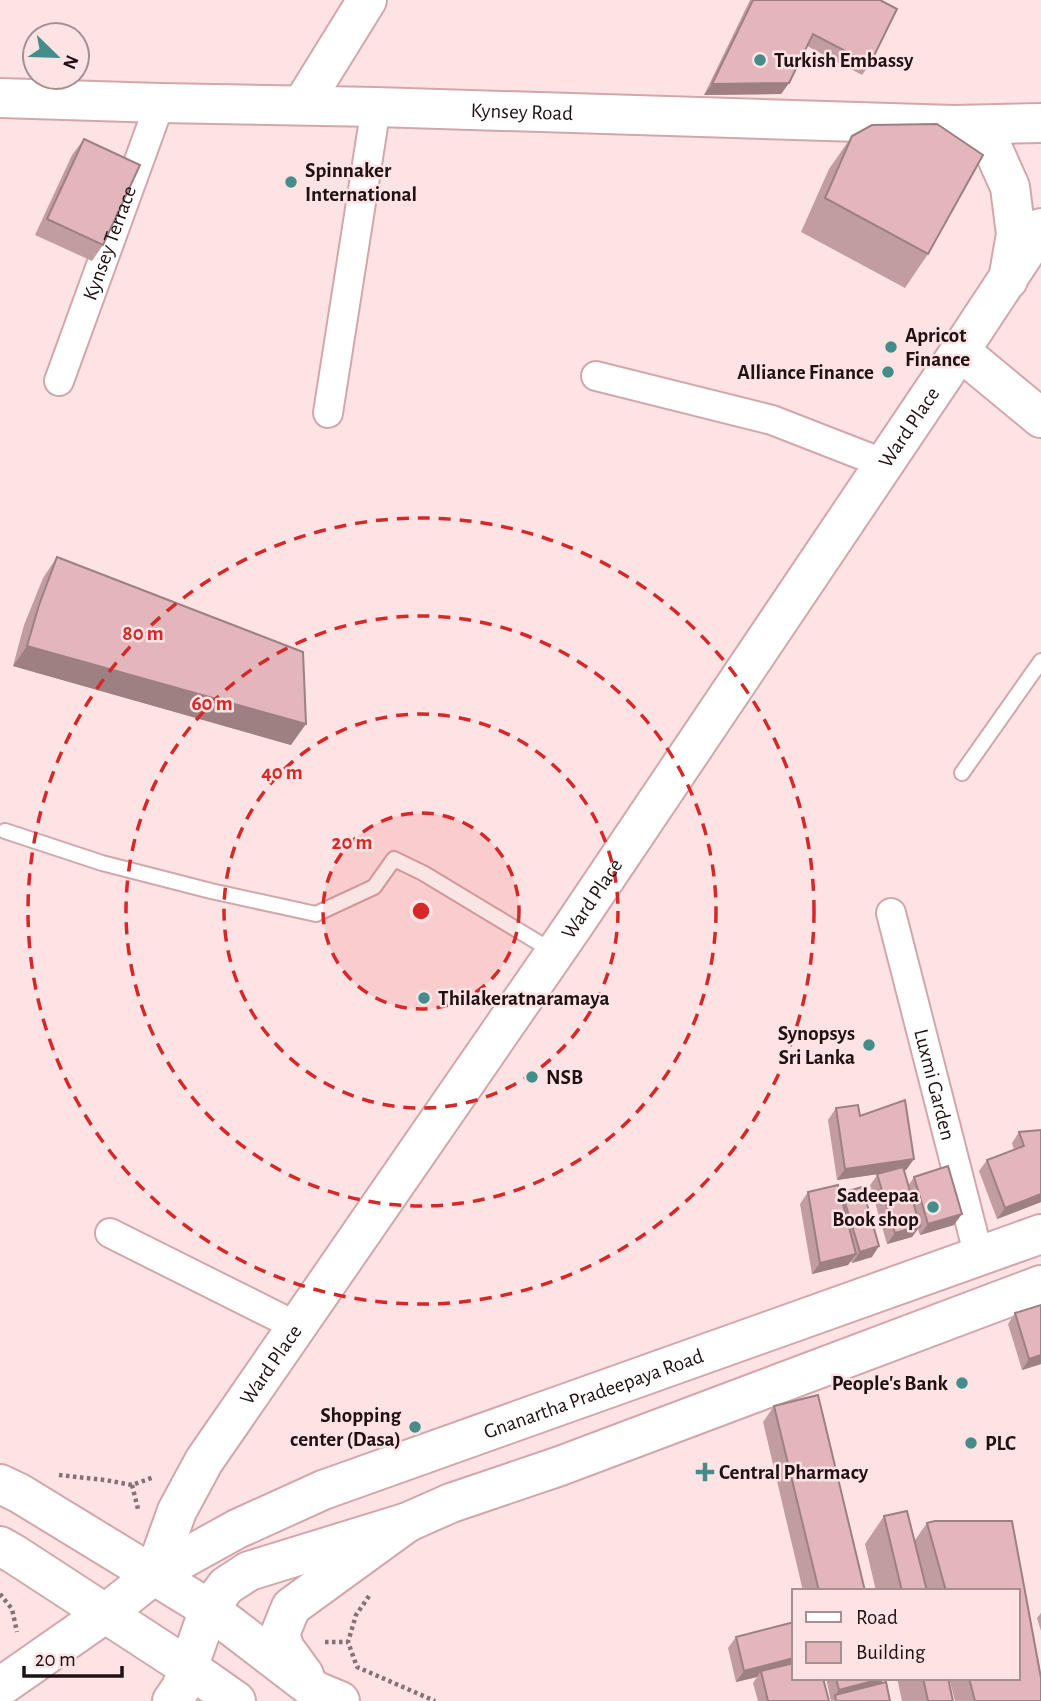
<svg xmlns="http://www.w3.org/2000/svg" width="1041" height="1701" font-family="'Alegreya Sans',sans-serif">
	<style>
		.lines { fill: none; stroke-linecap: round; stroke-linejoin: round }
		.lane-casing { stroke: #d2a7ab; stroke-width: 18 }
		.street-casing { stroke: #d2a7ab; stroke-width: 32 }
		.secondary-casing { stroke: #d2a7ab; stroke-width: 42 }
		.primary-casing { stroke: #d2a7ab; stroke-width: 42 }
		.highway-casing { stroke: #d2a7ab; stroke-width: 42 }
		.path { stroke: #867173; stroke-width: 4.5; stroke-dasharray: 3.5 3.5; stroke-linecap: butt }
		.lane { stroke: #fff; stroke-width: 14 }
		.street { stroke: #fff; stroke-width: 28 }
		.secondary { stroke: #fff; stroke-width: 38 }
		.primary { stroke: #fff; stroke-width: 38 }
		.highway { stroke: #fff; stroke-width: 38 }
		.wall { fill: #c29da0 }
		.shaded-wall { fill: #9e7f82 }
		.building { fill: #e2b6ba; stroke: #9e7f82; stroke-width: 2 }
		.ring { fill: none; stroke: #d62828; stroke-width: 3.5; stroke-dasharray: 12 9 }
		.poi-dot { fill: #458d8a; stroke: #fee3e5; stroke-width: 2.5 }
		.labels { text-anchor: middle; stroke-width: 5; stroke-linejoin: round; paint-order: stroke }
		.poi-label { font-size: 21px; font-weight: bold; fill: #201112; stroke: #fee3e5; text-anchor: start }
		.street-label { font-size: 21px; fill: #201112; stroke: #fee3e5 }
		.centre { fill: #d62828; stroke: #fee3e5; stroke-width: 3.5 }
		.ring-label { font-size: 21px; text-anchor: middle; font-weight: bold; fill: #d62828; stroke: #fee3e5; stroke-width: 5; stroke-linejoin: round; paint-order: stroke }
	</style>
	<rect width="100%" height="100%" fill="#fee3e5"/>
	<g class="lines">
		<defs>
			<g id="lane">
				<path d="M 962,773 L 1041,661"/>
				<path d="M 5,831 L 102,863 L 211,891 L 316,914 L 374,887 L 394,859 L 423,873 L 554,952"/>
			</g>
			<g id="street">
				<path d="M 596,376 L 772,420 L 885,464"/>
				<path id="s1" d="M 59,381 L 160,103"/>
				<path d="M 328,413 L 376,107"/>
				<path id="s2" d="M 891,913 L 979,1257"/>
				<path d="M 110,1233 L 296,1326"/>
			</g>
			<g id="secondary">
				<path id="s3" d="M 0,98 L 160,103 L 376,107 L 954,125 L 1041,123"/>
				<path d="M 302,105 L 367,0"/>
				<path d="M 954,125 L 993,149 L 1010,187 L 1016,234 L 1008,280"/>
				<path d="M 960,351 L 1041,418"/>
			</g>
			<g id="primary">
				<path id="s4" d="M 154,1575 L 177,1511 L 204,1461 L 574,925 L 960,351 L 1041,228"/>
				<path id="s5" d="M 0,1687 L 106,1613 L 154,1575 L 237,1529 L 323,1490 L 1041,1234"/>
				<path d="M 172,1701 L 181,1688 L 209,1609 L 226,1586 L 249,1571 L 408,1522 L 451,1503 L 560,1466 L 1041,1285"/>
			</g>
			<g id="highway">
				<path d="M 0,1484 L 19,1493 L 209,1609 L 316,1691 L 340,1701"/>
				<path d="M 0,1546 L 14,1554 L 189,1668 L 236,1701"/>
				<path d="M 304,1675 L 285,1649 L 280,1634 L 291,1607 L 408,1522"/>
			</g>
		</defs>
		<use href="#lane" class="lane-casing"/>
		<use href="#street" class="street-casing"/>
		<use href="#secondary" class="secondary-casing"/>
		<use href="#primary" class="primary-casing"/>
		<use href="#highway" class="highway-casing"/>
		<g class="path">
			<path d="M 59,1475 L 105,1480 L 132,1485 L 154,1477"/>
			<path d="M 132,1485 L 138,1509"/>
			<path d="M 0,1594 L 12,1609 L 17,1632"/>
			<path d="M 369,1596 L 356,1615 L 348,1642 L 357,1667 L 435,1701"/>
			<path d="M 325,1642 L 348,1642"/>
		</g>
		<use href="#lane" class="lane"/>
		<use href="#street" class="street"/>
		<use href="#secondary" class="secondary"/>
		<use href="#primary" class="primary"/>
		<use href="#highway" class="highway"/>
	</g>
	<g class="wall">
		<path d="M 750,0 L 880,0 L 870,64 L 862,75 L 807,46 L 789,83 L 781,94 L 704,95 Z"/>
		<path d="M 852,136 L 928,254 L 905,288 L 801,232 L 829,169 Z"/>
		<path d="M 84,139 L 103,245 L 92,261 L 35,235 L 72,155 Z"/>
		<path d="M 57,557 L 291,745 L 13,666 L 24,625 L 43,578 Z"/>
		<path d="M 836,1108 L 860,1116 L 914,1159 L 906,1170 L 904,1170 L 908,1186 L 914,1177 L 954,1225 L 920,1235 L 918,1229 L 912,1237 L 887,1244 L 870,1185 L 878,1174 L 837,1180 L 828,1120 Z"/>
		<path d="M 1041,1130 L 1041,1202 L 997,1219 L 979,1171 L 987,1160 L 1014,1150 L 1012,1143 L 1019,1132 Z"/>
		<path d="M 808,1192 L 841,1195 L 842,1193 L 872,1257 L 852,1263 L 851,1261 L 848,1265 L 812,1274 L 800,1204 Z"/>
		<path d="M 1015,1313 L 1041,1364 L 1022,1370 L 1008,1324 Z"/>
		<path d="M 774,1406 L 865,1591 L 803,1591 L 763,1422 Z"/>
		<path d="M 907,1511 L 915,1540 L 927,1523 L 935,1521 L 1012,1521 L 1041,1678 L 1041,1701 L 955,1701 L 949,1678 L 1018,1678 L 1018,1591 L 876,1591 L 865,1544 L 884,1516 Z"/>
		<path d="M 1041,1613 L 1041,1631 L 1037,1618 Z"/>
		<path d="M 736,1637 L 829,1701 L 758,1701 L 753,1683 L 757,1677 L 736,1682 L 728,1648 Z"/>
		<path d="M 826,1678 L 884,1678 L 881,1684 L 890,1701 L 831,1701 Z"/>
		<path d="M 897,1678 L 948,1678 L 953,1701 L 902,1701 Z"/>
	</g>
	<g class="shaded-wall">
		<path d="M 789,83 L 781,94 L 704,95 L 712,84 Z"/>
		<path d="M 27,646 L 306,724 L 291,745 L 13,666 Z"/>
		<path d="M 914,1159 L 906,1170 L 837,1180 L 845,1169 Z"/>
		<path d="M 1041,1194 L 1041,1202 L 997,1219 L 1005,1208 Z"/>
		<path d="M 962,1214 L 954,1225 L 920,1235 L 928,1224 Z"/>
		<path d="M 920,1226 L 912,1237 L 887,1244 L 895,1233 Z"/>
		<path d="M 879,1246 L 872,1257 L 852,1263 L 860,1252 Z"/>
		<path d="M 856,1254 L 848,1265 L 812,1274 L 820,1263 Z"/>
		<path d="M 1041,1355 L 1041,1364 L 1022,1370 L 1029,1359 Z"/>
		<path d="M 794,1658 L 794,1667 L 761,1671 L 757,1677 L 736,1682 L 744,1671 Z"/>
		<path d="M 884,1678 L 877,1690 L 835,1696 L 839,1690 Z"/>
	</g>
	<g class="building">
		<path d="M 753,0 L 880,0 L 897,9 L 870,64 L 813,34 L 789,83 L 712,84 Z"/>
		<path d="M 937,124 L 983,155 L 928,254 L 825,198 L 852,136 L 872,125 Z"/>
		<path d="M 84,139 L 140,165 L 103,245 L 47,219 Z"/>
		<path d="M 57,557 L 303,652 L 306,724 L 27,646 L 39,605 Z"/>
		<path d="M 905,1100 L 914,1159 L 845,1169 L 836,1108 L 858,1105 L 860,1116 Z"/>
		<path d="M 1041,1130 L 1041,1194 L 1005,1208 L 987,1160 L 1024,1146 L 1019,1132 Z"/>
		<path d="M 948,1166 L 962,1214 L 928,1224 L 914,1177 Z"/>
		<path d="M 903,1167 L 920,1226 L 895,1233 L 877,1174 Z"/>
		<path d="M 838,1185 L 856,1254 L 820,1263 L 808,1192 Z"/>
		<path d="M 862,1187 L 879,1246 L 860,1252 L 842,1193 Z"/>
		<path d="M 1041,1305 L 1041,1355 L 1029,1359 L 1015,1313 Z"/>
		<path d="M 818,1395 L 865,1591 L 819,1591 L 774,1406 Z"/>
		<path d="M 907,1511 L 927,1591 L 902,1591 L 884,1516 Z"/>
		<path d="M 935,1521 L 1012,1521 L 1041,1678 L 1041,1701 L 975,1701 L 969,1678 L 1018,1678 L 1018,1591 L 946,1591 L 927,1523 Z"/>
		<path d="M 794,1622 L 794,1658 L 744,1671 L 736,1637 Z"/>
		<path d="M 794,1663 L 794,1678 L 823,1678 L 829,1701 L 768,1701 L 761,1671 Z"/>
		<path d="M 836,1678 L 884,1678 L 839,1690 Z"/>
		<path d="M 923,1678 L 948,1678 L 953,1701 L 928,1701 Z"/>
		<path d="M 886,1682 L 890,1701 L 836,1701 L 835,1695 Z"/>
	</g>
	<circle cx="421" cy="911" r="98" fill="#d62828" fill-opacity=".12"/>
	<g class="ring">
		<circle cx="421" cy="911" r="98"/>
		<circle cx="421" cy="911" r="197"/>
		<circle cx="421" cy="911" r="295"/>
		<circle cx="421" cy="911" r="393"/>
	</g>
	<g class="poi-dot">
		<circle cx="760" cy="60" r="7"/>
		<circle cx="291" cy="182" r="7"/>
		<circle cx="891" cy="347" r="7"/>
		<circle cx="888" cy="372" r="7"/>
		<circle cx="424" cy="998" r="7"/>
		<circle cx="869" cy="1045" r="7"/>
		<circle cx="532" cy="1077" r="7"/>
		<circle cx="933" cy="1207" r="7"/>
		<circle cx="962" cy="1383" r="7"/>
		<circle cx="415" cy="1427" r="7"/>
		<circle cx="971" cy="1443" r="7"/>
		<path d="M701.5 1461.5h7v7h7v7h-7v7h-7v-7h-7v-7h7z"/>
	</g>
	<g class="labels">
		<g class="poi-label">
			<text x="774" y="67">Turkish Embassy</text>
			<text x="305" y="177">Spinnaker<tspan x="305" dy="24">International</tspan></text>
			<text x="905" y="342">Apricot<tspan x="905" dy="24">Finance</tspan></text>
			<text x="874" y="379" text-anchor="end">Alliance Finance</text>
			<text x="438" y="1005">Thilakeratnaramaya</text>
			<text x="855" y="1040" text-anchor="end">Synopsys<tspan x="855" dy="24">Sri Lanka</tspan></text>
			<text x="546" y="1084">NSB</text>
			<text x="919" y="1202" text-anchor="end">Sadeepaa<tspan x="919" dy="24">Book shop</tspan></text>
			<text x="948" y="1390" text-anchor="end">People's Bank</text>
			<text x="401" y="1422" text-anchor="end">Shopping<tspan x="401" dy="24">center (Dasa)</tspan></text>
			<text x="985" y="1450">PLC</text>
			<text x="719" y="1479">Central Pharmacy</text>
		</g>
		<g class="street-label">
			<text dy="7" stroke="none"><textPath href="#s3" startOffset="522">Kynsey Road</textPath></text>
			<text dy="7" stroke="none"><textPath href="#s1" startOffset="147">Kynsey Terrace</textPath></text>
			<text dy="7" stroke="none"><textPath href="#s4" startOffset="1376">Ward Place</textPath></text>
			<text dy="7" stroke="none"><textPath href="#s4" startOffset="808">Ward Place</textPath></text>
			<text dy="7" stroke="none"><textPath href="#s2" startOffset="177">Luxmi Garden</textPath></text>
			<text dy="7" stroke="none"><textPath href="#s4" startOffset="242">Ward Place</textPath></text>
			<text dy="7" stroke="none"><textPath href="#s5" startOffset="667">Gnanartha Pradeepaya Road</textPath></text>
		</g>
	</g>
	<circle cx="421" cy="911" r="10" class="centre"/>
	<g class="ring-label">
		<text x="143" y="640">80 m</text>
		<text x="212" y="710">60 m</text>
		<text x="282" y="779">40 m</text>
		<text x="352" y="849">20 m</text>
	</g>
	<rect x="792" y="1589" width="228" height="91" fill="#fee3e5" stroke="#a58f91" stroke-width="2"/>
	<rect x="806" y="1612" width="35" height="10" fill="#ffffff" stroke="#a58f91" stroke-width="2"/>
	<text x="856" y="1624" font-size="21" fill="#201112">Road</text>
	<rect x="806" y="1642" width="35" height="21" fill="#e2b6ba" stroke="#a58f91" stroke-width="2"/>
	<text x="856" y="1659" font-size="21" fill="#201112">Building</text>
	<g transform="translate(56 56) rotate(113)"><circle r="33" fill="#fee3e5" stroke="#a58f91" stroke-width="2"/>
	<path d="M0-5L12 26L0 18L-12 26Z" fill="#458d8a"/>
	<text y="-10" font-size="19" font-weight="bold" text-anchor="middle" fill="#201112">N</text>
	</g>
	<path d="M24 1666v10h98v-10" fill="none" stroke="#201112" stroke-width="3.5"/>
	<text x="35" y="1666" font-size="21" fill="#201112" stroke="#fee3e5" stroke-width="5" paint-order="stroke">20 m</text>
</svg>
